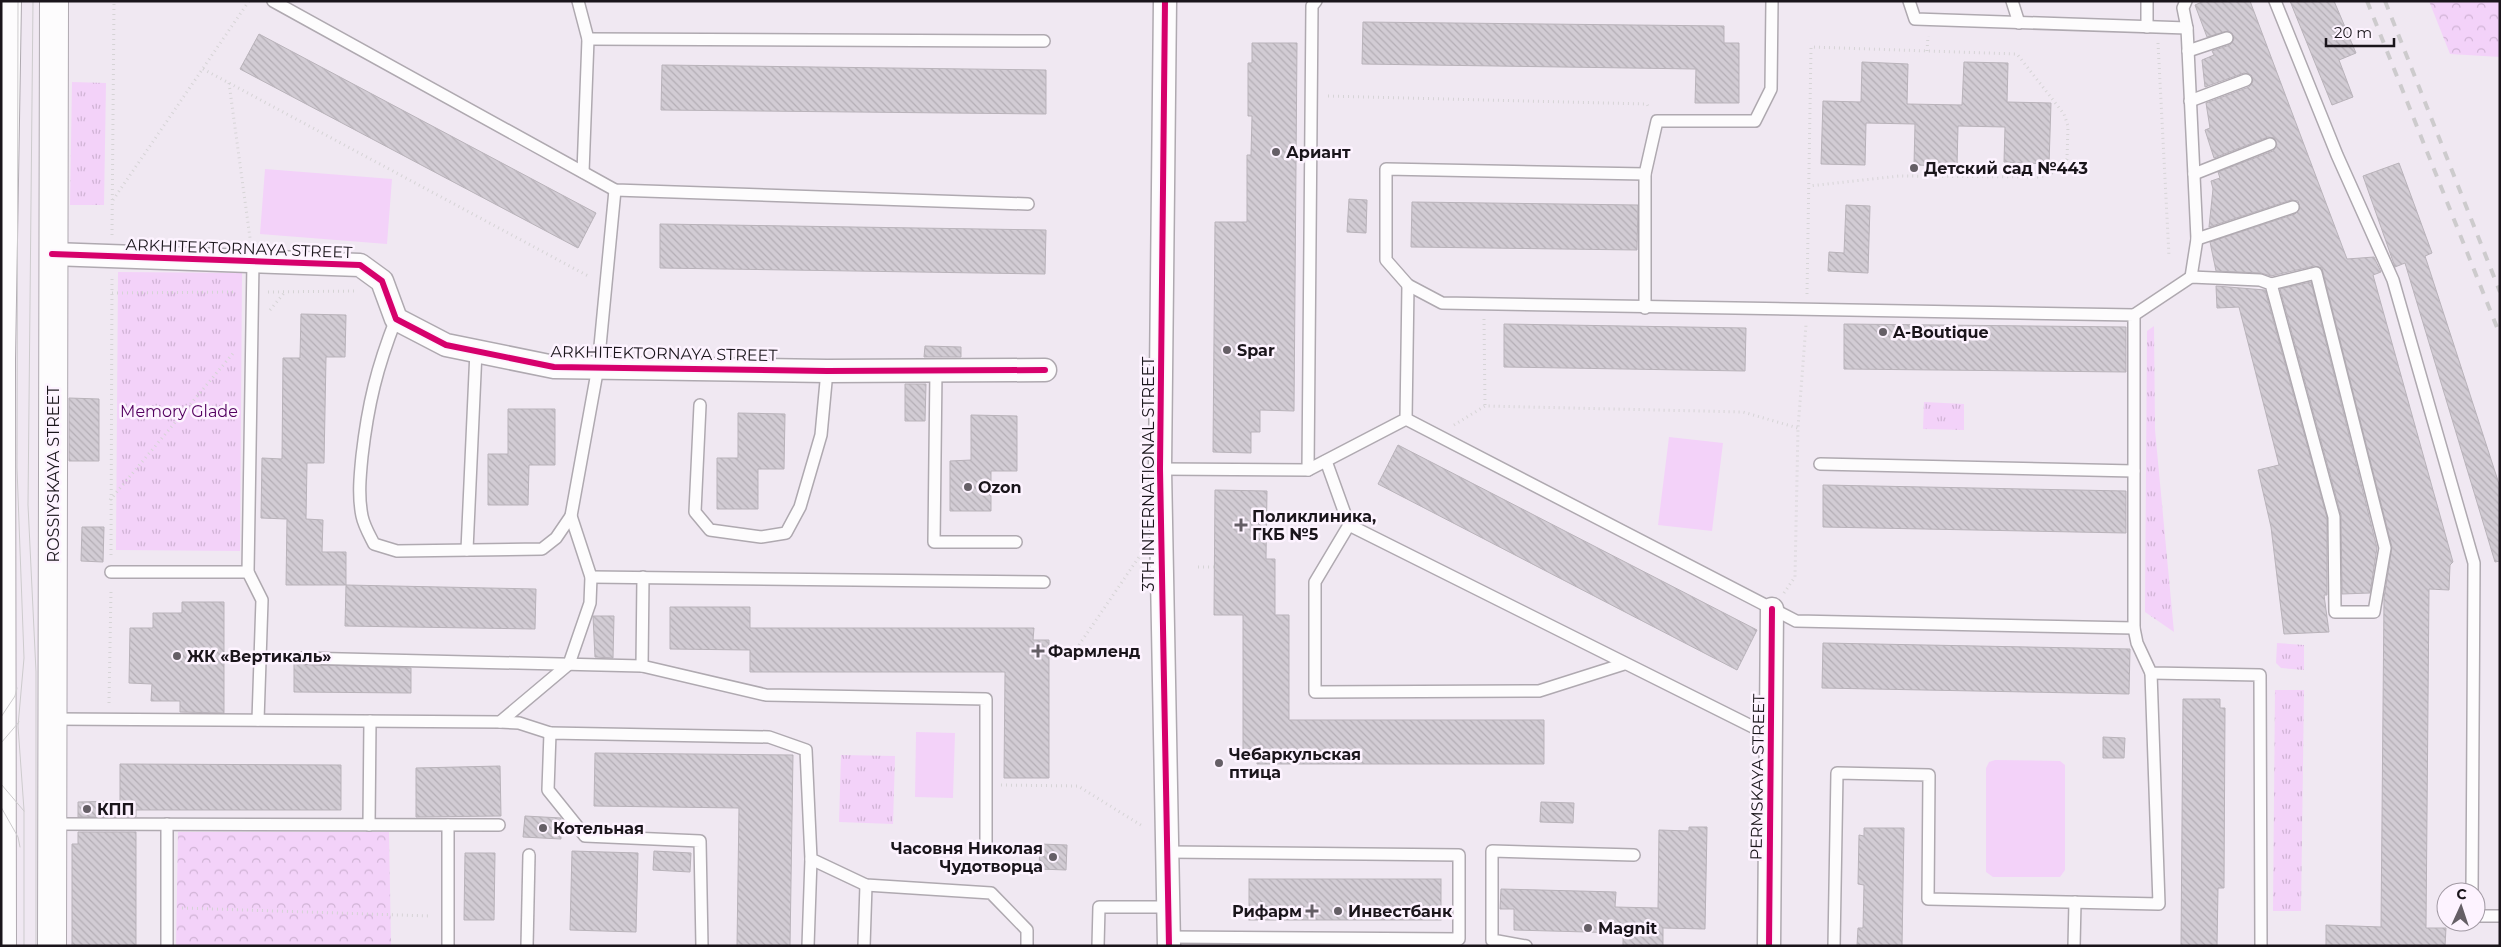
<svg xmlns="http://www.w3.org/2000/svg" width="2501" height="947" font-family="Montserrat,sans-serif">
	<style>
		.grass { fill: url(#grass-tufts) }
		.forest { fill: url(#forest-crowns) }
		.pitch { fill: #f3d2f9 }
		.building { fill: url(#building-back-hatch); stroke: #b9b3ba }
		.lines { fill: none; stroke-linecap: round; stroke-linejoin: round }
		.service-casing { stroke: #afa9b0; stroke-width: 14 }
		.minor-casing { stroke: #afa9b0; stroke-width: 25 }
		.secondary-casing { stroke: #afa9b0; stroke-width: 30 }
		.path { stroke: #d6d4d6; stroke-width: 3; stroke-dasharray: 1 4; stroke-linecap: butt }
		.service { stroke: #fdfcfd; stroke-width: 11 }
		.minor { stroke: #fdfcfd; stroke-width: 22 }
		.secondary { stroke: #fdfcfd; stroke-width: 28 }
		.tram { stroke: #cdcbcd; stroke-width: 1 }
		.rail { stroke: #cdcbcd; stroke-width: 4; stroke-dasharray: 9 9; stroke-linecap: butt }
		.cycleway-casing { stroke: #fdf3ff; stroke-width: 9 }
		.cycleway { stroke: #d6006c; stroke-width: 6 }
		.poi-dot { fill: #655f66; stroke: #fdf3ff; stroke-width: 2 }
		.labels { text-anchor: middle; stroke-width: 5; stroke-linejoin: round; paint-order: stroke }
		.poi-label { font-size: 16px; font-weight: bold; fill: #1a151b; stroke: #fdf3ff; text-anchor: start }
		.street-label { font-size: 16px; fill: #1a151b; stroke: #fdf3ff }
		.park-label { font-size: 16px; fill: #53015f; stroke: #fdf3ff }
	</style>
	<defs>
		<pattern id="grass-tufts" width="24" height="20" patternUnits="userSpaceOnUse" patternTransform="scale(1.25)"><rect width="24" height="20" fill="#f3d2f9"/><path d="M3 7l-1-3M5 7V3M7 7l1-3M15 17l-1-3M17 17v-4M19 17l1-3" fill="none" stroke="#d0b3d5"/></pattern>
		<pattern id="forest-crowns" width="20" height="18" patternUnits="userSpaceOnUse" patternTransform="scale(1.25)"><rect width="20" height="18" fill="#f3d2f9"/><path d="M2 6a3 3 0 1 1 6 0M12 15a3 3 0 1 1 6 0" fill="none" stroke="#d0b3d5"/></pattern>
		<pattern id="building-back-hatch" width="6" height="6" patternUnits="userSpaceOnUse" patternTransform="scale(1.25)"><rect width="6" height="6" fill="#d2ccd4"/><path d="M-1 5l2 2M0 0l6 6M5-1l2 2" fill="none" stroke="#b4aeb5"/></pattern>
	</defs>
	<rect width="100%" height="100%" fill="#f0e8f2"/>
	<g class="grass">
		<path d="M 72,82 L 106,83 L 104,205 L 70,205 Z"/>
		<path d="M 118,272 L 242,273 L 240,551 L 116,550 Z"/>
		<path d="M 2154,326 L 2155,430 L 2174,632 L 2145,612 L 2147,331 Z"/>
		<path d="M 1924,402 L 1964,404 L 1964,430 L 1923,429 Z"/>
		<path d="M 2277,643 L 2304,645 L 2304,670 L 2281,668 L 2276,663 Z"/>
		<path d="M 2275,690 L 2304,690 L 2301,911 L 2273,911 Z"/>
		<path d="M 841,755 L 895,756 L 893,824 L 839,822 Z"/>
	</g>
	<g class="forest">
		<path d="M 2429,1 L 2500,1 L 2500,57 L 2450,54 Z"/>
		<path d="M 178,832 L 389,832 L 391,946 L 176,946 Z"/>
	</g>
	<g class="pitch">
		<path d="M 265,169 L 392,179 L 387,244 L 260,234 Z"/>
		<path d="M 1669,437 L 1723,443 L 1712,531 L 1658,525 Z"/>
		<path d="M 916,732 L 955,733 L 953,798 L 915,797 Z"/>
		<path d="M 1995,760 L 2060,761 L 2065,765 L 2065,870 L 2060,877 L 1993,877 L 1986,872 L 1986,768 L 1989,762 Z"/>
	</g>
	<g class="building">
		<path d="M 2204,1 L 2250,1 L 2347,259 L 2374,257 L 2381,272 L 2373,275 L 2453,562 L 2450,565 L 2449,590 L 2429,589 L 2426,928 L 2446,928 L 2445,946 L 2326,946 L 2326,925 L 2381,927 L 2384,598 L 2392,547 L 2322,268 L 2314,266 L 2271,276 L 2261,273 L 2216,271 L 2210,242 L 2295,214 L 2300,208 L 2298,201 L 2291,200 L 2209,227 L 2213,189 L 2211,181 L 2220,178 L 2218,172 L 2273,151 L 2277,145 L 2274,138 L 2268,137 L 2214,158 L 2205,130 L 2210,128 L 2206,103 L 2249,87 L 2253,81 L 2251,75 L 2244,73 L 2205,87 L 2202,60 L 2214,55 L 2212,51 L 2230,45 L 2234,39 L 2232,33 L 2228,31 L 2207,37 L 2195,5 Z"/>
		<path d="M 2290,1 L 2334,1 L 2356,53 L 2339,60 L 2353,97 L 2332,105 Z"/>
		<path d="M 1363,22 L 1724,26 L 1724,43 L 1739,43 L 1739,103 L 1695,103 L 1696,69 L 1362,64 Z"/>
		<path d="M 259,34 L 596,213 L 578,248 L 240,69 Z"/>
		<path d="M 1252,43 L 1297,43 L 1294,411 L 1260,410 L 1260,432 L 1251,432 L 1251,453 L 1213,452 L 1215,222 L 1247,222 L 1247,155 L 1251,155 L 1252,116 L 1248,116 L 1248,63 L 1252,63 Z"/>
		<path d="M 1862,62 L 1908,64 L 1907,104 L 1962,105 L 1964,62 L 2008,63 L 2007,102 L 2051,103 L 2049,164 L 2004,162 L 2005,127 L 1958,126 L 1957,166 L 1914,165 L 1915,124 L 1866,123 L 1865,165 L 1821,164 L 1823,101 L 1861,102 Z"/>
		<path d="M 662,65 L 1046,70 L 1046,114 L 661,110 Z"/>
		<path d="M 2399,163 L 2432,253 L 2425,256 L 2500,487 L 2500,561 L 2495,562 L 2405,263 L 2395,267 L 2363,176 Z"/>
		<path d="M 1349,199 L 1367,200 L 1366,233 L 1347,232 Z"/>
		<path d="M 1412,202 L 1638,205 L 1637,250 L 1411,247 Z"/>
		<path d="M 1846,205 L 1870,206 L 1868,273 L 1828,271 L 1829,252 L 1844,253 Z"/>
		<path d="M 660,224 L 1046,230 L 1045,274 L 660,268 Z"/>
		<path d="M 2311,282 L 2377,548 L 2370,593 L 2342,594 L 2341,515 L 2280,289 Z"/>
		<path d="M 2216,286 L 2265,290 L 2327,518 L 2327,595 L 2324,595 L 2329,632 L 2284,634 L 2271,527 L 2258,470 L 2279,465 L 2239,307 L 2217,308 Z"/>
		<path d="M 301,314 L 346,315 L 345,357 L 326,357 L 324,463 L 307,463 L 306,519 L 323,520 L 322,552 L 346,552 L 346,585 L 286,585 L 287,519 L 261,518 L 262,458 L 282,459 L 283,358 L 300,358 Z"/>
		<path d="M 1504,324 L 1746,328 L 1745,371 L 1504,367 Z"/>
		<path d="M 1844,324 L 2126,327 L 2126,372 L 1844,369 Z"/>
		<path d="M 925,346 L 961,347 L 961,357 L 924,357 Z"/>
		<path d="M 905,384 L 926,384 L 925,421 L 905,421 Z"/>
		<path d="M 69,398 L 99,399 L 99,461 L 69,461 Z"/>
		<path d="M 508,409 L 555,409 L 555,465 L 529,465 L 528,505 L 488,505 L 488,454 L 508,454 Z"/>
		<path d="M 738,413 L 785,414 L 784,469 L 758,469 L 758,509 L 717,509 L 717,458 L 738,458 Z"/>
		<path d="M 971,415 L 1017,416 L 1017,471 L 991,471 L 991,511 L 950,511 L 950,461 L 971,460 Z"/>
		<path d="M 1398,445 L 1757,630 L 1737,670 L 1378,484 Z"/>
		<path d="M 1823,485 L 2126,491 L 2126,533 L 1823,527 Z"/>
		<path d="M 1215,490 L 1267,491 L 1266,559 L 1275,559 L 1275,615 L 1289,615 L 1289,720 L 1544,720 L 1544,764 L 1257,764 L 1257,749 L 1243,749 L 1243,615 L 1214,615 Z"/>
		<path d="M 82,527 L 104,527 L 103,562 L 81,561 Z"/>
		<path d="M 346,585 L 536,589 L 535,629 L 345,626 Z"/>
		<path d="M 182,602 L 224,602 L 224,713 L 180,712 L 180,701 L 151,701 L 152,684 L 129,683 L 130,628 L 153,628 L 153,613 L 182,613 Z"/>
		<path d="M 670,607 L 750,607 L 750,628 L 1034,628 L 1033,640 L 1049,640 L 1049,778 L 1004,778 L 1005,672 L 750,672 L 750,650 L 670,649 Z"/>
		<path d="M 593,616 L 614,616 L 613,658 L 595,657 Z"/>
		<path d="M 1823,643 L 2130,649 L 2129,694 L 1822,688 Z"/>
		<path d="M 294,664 L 411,668 L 411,693 L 294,692 Z"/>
		<path d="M 2183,699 L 2220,699 L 2220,708 L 2225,708 L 2224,888 L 2218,888 L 2217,946 L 2181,946 Z"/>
		<path d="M 2103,737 L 2125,738 L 2124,758 L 2103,758 Z"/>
		<path d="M 595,753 L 793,755 L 790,946 L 737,946 L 739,808 L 594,806 Z"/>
		<path d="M 120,764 L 341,765 L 341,810 L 136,810 L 136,817 L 78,817 L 78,802 L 120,801 Z"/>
		<path d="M 500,766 L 501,816 L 416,817 L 416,768 Z"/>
		<path d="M 1541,802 L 1574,803 L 1573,823 L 1540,822 Z"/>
		<path d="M 525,816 L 561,818 L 561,839 L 523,837 Z"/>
		<path d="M 1689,827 L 1707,827 L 1705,929 L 1663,928 L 1663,946 L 1623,946 L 1623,933 L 1514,930 L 1514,909 L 1500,909 L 1501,889 L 1616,892 L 1615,907 L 1658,908 L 1659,830 L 1689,831 Z"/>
		<path d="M 1864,828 L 1904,828 L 1902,946 L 1857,946 L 1858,928 L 1863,928 L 1864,885 L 1858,884 L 1859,835 L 1864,836 Z"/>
		<path d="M 78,832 L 136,832 L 136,946 L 72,946 L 72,844 L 78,844 Z"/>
		<path d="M 1040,844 L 1067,845 L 1066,870 L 1039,869 Z"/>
		<path d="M 572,851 L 638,853 L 636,932 L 570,930 Z"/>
		<path d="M 654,851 L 691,853 L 690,872 L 653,870 Z"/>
		<path d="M 465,853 L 495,853 L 494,920 L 464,920 Z"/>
		<rect x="1249" y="879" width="192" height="41"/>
	</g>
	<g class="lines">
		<defs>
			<g id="service">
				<path d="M 273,1 L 615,190 L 1028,204"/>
				<path d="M 578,1 L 588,39 L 583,172"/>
				<path d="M 1909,1 L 1915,19 L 2187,28"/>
				<path d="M 2012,1 L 2019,23"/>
				<path d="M 2186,1 L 2183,8 L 2187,28 L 2197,239 L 2191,277"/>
				<path d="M 2275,1 L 2337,155 L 2393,280 L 2474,563 L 2472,892"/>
				<path d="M 2147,27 L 2147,1"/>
				<path d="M 588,39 L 1044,41"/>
				<path d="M 2188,51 L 2227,38"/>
				<path d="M 2190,101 L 2246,80"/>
				<path d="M 1645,174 L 1386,169 L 1386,260 L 1408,285 L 1442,303 L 2134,315 L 2134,628 L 2137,643 L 2151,673 L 2260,675 L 2261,946"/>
				<path d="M 2194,174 L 2270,144"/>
				<path d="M 2197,239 L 2293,207"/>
				<path d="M 253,262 L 248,572 L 262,600 L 258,720"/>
				<path d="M 1645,308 L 1645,174 L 1657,121 L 1755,121 L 1771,89 L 1772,1"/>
				<path d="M 2134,315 L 2191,277 L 2260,280 L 2271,284 L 2316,273 L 2385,548 L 2374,612 L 2335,612 L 2334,517 L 2271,284"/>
				<path d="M 396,319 C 377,367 368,404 362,456 C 360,476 358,496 362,516 C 364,526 370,536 374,544 L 397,551 L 542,549 L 556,538 L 571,516 L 598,367 L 615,190"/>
				<path d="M 936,370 L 934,542 L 1016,542"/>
				<path d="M 700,405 L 695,512 L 710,530 L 761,537 L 786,533 L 800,507 L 821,435 L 827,371"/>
				<path d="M 1406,419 L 1796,621 L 2134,628"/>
				<path d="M 1326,461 L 1349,525 L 1771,736"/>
				<path d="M 1820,464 L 2134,471"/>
				<path d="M 1160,469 L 1308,470 L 1406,419 L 1408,285"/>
				<path d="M 1308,470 L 1312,6 L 1316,1"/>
				<path d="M 1349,525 L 1315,582 L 1315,692 L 1539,691 L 1624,664"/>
				<path d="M 467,550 L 476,351"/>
				<path d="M 111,572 L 248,572"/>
				<path d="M 591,577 L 1044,582"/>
				<path d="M 300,658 L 642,666 L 766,695 L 986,699 L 986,847"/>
				<path d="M 642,666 L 643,577"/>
				<path d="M 54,719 L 500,722 L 569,664 L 590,603 L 591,577 L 571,516"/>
				<path d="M 500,722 L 519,723 L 550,733"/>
				<path d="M 53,824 L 499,825"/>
				<path d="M 369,825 L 370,721"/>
				<path d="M 448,825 L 448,946"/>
				<path d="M 1168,852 L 1459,855 L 1459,939 L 1169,937"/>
				<path d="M 2476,916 L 2500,916"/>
				<path d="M 167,946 L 167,824"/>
				<path d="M 527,946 L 529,855"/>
				<path d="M 702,946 L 700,841 L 585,836 L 548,790 L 550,733 L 769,737 L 806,750 L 811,859 L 866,885 L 991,893 L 1027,930 L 1027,946"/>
				<path d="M 808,946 L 811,859"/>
				<path d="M 864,946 L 866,885"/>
				<path d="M 1098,946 L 1099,907 L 1169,907"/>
				<path d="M 1526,946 L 1492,940 L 1492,851 L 1634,855"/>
				<path d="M 1834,946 L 1837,773 L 1929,775 L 1928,899 L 2159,904 L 2151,673"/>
				<path d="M 2074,946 L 2075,902"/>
			</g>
			<g id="minor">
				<path d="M 1165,1 L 1160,469 L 1169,946"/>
				<path d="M 52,254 L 360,265 L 382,281 L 396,319 L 446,345 L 554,367 L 827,371 L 1045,370"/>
				<path d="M 1769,946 L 1772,609"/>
			</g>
			<g id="secondary">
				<path d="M 2,946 L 1,360 L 7,1"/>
				<path d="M 52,946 L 54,1"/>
			</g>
		</defs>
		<use href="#service" class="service-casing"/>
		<use href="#minor" class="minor-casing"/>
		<use href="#secondary" class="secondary-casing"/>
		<g class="path">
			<path d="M 2158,43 L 2169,256"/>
			<path d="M 1927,51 L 1928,36"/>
			<path d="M 203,69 L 590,277"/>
			<path d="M 229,83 L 250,238"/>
			<path d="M 1328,96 L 1647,104 L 1649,108"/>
			<path d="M 113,200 L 249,1"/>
			<path d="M 112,235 L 114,1"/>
			<path d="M 268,292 L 356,291"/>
			<path d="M 112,293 L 236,292"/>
			<path d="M 1807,294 L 1811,47 L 2017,54 L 2064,114 L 2068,126 L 2067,159 L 2052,173 L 2040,177 L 1899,176 L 1809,186"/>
			<path d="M 270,310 L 285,292"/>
			<path d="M 1484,319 L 1485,406"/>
			<path d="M 1454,425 L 1485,406 L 1743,412 L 1798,428"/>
			<path d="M 110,500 L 235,351"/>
			<path d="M 111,555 L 112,277"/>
			<path d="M 1198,567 L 1215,567"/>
			<path d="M 1784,593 L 1795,577 L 1798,428 L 1806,325"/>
			<path d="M 1079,645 L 1139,557"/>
			<path d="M 109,703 L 111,589"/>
			<path d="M 1001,785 L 1078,786 L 1144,827"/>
			<path d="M 182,908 L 431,916"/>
		</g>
		<use href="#service" class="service"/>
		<use href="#minor" class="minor"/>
		<use href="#secondary" class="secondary"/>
		<g class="tram">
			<path d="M 18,1 L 17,468 L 24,658 L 18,726 L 24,810 L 24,946"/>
			<path d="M 33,1 L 28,505 L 36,672 L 36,946"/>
			<path d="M 1,717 L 15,696 L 17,688"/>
			<path d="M 1,743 L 19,722"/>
			<path d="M 1,784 L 24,811"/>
			<path d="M 1,807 L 18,837 L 20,847"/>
		</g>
		<g class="rail">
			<path d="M 2367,1 L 2500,335"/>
			<path d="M 2385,1 L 2500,292"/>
		</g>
		<defs>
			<g id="cycleway">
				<path d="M 1165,1 L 1160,469 L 1169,946"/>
				<path d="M 52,254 L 360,265 L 382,281 L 396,319 L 446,345 L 554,367 L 827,371 L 1045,370"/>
				<path d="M 1769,946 L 1772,609"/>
			</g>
		</defs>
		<use href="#cycleway" class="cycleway-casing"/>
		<use href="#cycleway" class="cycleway"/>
	</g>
	<g class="poi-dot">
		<circle cx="1276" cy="152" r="5"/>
		<circle cx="1914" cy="168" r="5"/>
		<circle cx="1883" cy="332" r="5"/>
		<circle cx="1227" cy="350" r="5"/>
		<circle cx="968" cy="487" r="5"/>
		<path d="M1238.5 517.5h5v5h5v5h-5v5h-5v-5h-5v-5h5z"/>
		<path d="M1035.5 643.5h5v5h5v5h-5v5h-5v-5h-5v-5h5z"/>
		<circle cx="177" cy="656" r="5"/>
		<circle cx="1219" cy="763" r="5"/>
		<circle cx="87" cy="809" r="5"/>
		<circle cx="543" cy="828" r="5"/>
		<circle cx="1053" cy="857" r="5"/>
		<path d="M1309.5 903.5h5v5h5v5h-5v5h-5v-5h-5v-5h5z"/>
		<circle cx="1338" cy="911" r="5"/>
		<circle cx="1588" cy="928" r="5"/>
	</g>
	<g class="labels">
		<g class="poi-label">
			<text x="1286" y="158">Ариант</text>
			<text x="1924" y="174">Детский сад №443</text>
			<text x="1893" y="338">A-Boutique</text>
			<text x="1237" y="356">Spar</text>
			<text x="978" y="493">Ozon</text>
			<text x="1252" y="522">Поликлиника,<tspan x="1252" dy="18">ГКБ №5</tspan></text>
			<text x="1048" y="657">Фармленд</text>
			<text x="187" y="662">ЖК «Вертикаль»</text>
			<text x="1229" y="760">Чебаркульская<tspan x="1229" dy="18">птица</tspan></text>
			<text x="97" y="815">КПП</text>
			<text x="553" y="834">Котельная</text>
			<text x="1043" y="854" text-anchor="end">Часовня Николая<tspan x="1043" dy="18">Чудотворца</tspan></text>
			<text x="1302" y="917" text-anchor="end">Рифарм</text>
			<text x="1348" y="917">Инвестбанк</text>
			<text x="1598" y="934">Magnit</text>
		</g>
		<g class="street-label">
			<text transform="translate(239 248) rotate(2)" y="6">ARKHITEKTORNAYA STREET</text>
			<text transform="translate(664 353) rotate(1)" y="6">ARKHITEKTORNAYA STREET</text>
			<text transform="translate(53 474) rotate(-90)" y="6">ROSSIYSKAYA STREET</text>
			<text transform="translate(1148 474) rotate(-90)" y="6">3TH INTERNATIONAL STREET</text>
			<text transform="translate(1757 777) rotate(-89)" y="6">PERMSKAYA STREET</text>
		</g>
		<g class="park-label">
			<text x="179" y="417">Memory Glade</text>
		</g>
	</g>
	<rect width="2501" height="947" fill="none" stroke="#1a151b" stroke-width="5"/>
	<g transform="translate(2461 907) rotate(3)"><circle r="24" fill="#fdf3ff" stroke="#a29aa4"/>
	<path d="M0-4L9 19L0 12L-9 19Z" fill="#655f66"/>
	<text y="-8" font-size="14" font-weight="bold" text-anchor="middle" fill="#1a151b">С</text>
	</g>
	<path d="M2326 38v8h68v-8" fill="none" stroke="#1a151b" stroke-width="2.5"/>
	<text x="2334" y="38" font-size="15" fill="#1a151b" stroke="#fdf3ff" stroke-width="4" paint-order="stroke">20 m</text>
</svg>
